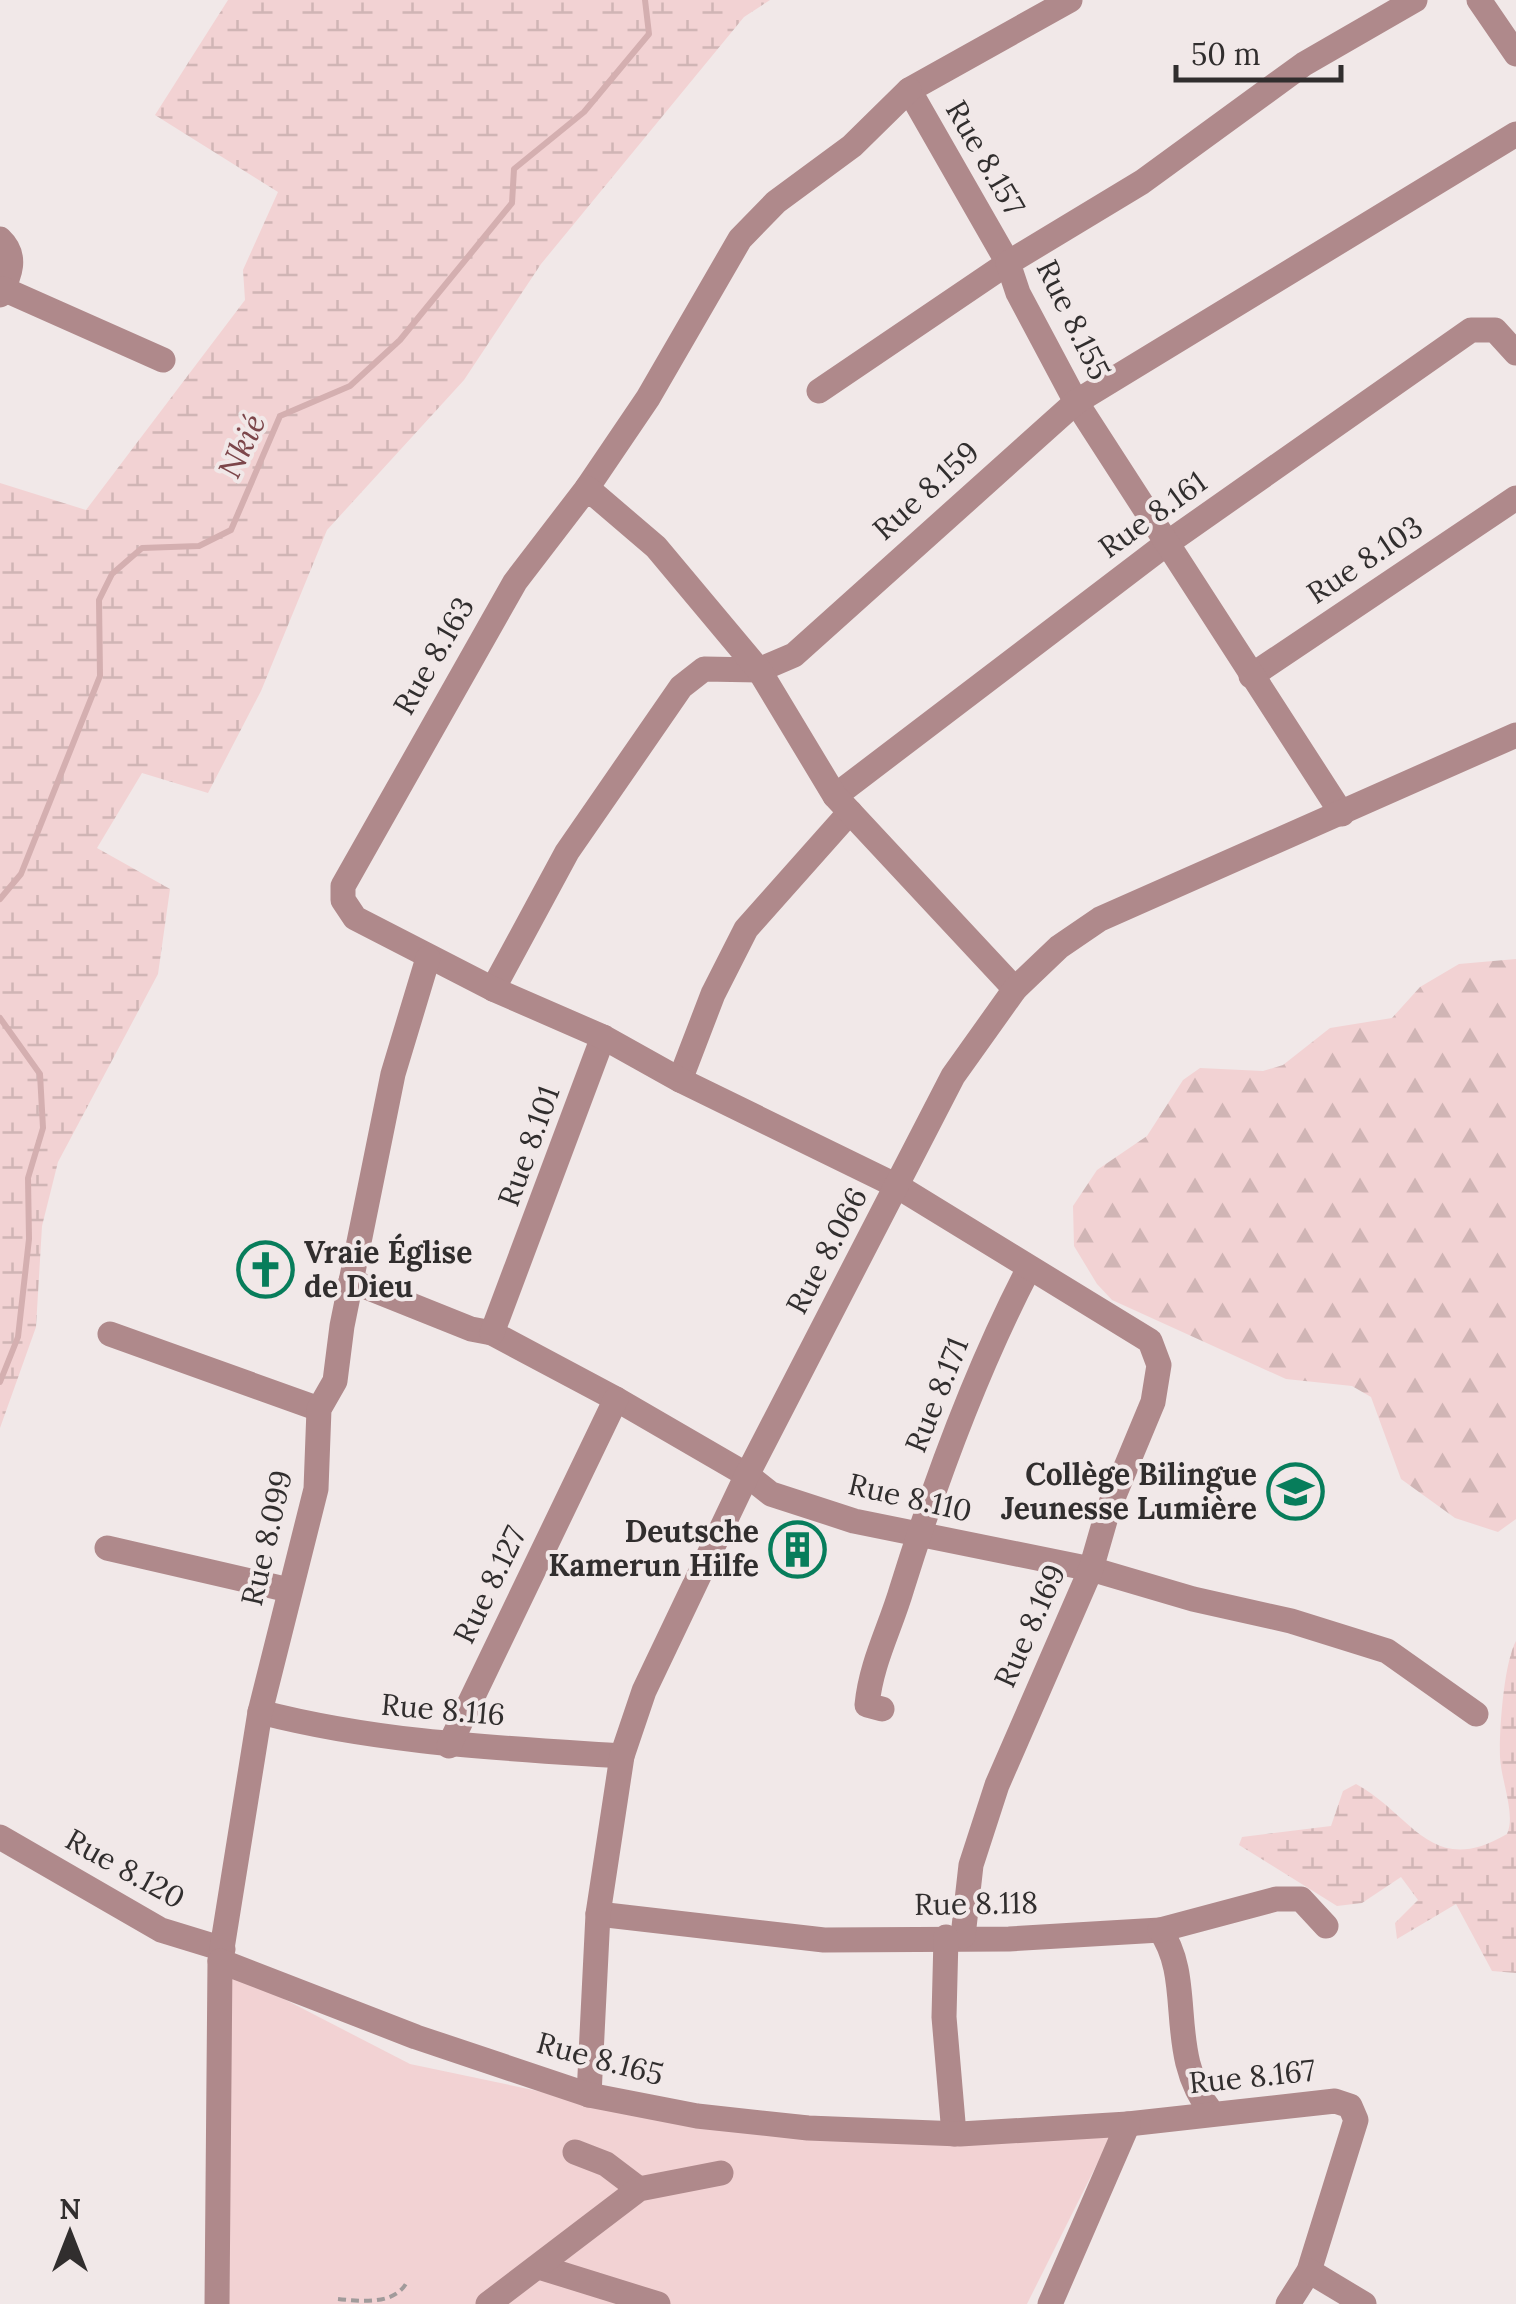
<svg xmlns="http://www.w3.org/2000/svg" width="1516" height="2304" font-family="Lora,serif">
	<style>
		.forest { fill: url(#forest-firs) }
		.wetland { fill: url(#wetland-marsh) }
		.garden { fill: #f2d2d3 }
		.lines { fill: none; stroke-linecap: round; stroke-linejoin: round }
		.stream { stroke: #d4afb0; stroke-width: 6 }
		.path { stroke: #a19b9b; stroke-width: 4; stroke-dasharray: 8 5; stroke-linecap: butt }
		.minor { stroke: #af898b; stroke-width: 25 }
		.labels { text-anchor: middle; stroke-width: 8; stroke-linejoin: round; paint-order: stroke }
		.street-label { font-size: 30px; fill: #312e2e; stroke: #f1e8e8 }
		.poi-label { font-size: 30px; font-weight: bold; fill: #312e2e; stroke: #f1e8e8; text-anchor: end }
		.water-label { font-size: 32px; font-style: italic; fill: #7c464a; stroke: #f1e8e8 }
	</style>
	<defs>
		<pattern id="forest-firs" width="22" height="20" patternUnits="userSpaceOnUse" patternTransform="scale(2.5)"><rect width="22" height="20" fill="#f2d2d3"/><path d="M5 1l3.5 6h-7zM16 11l3.5 6h-7z" fill="#d0b5b5"/></pattern>
		<pattern id="wetland-marsh" width="20" height="14" patternUnits="userSpaceOnUse" patternTransform="scale(2.5)"><rect width="20" height="14" fill="#f2d2d3"/><path d="M1 5h8M5 5V1M11 12h8M15 12V8" fill="none" stroke="#d0b5b5"/></pattern>
	</defs>
	<rect width="100%" height="100%" fill="#f1e8e8"/>
	<path class="forest" d="M 1516,959 L 1516,1519 L 1498,1532 L 1455,1518 L 1401,1479 L 1371,1397 L 1352,1386 L 1286,1379 L 1112,1300 L 1097,1284 L 1074,1246 L 1073,1206 L 1097,1170 L 1147,1136 L 1183,1080 L 1200,1068 L 1263,1071 L 1283,1065 L 1330,1028 L 1392,1018 L 1420,987 L 1459,964 Z"/>
	<g class="wetland">
		<path d="M 228,0 L 770,0 L 744,17 L 541,264 L 464,380 L 327,530 L 261,691 L 208,793 L 142,773 L 97,848 L 170,889 L 158,974 L 58,1162 L 42,1226 L 36,1327 L 0,1428 L 0,483 L 86,510 L 245,300 L 243,270 L 278,192 L 155,115 Z"/>
		<path d="M 1516,1641 L 1516,1973 L 1492,1971 L 1456,1904 L 1397,1939 L 1395,1923 L 1418,1900 L 1401,1877 L 1362,1903 L 1337,1906 L 1239,1845 L 1242,1837 L 1331,1826 L 1343,1791 L 1356,1784 C 1413,1815 1431,1879 1507,1834 C 1516,1815 1501,1780 1500,1757 C 1499,1731 1504,1662 1516,1641 Z"/>
	</g>
	<path class="garden" d="M 216,1964 L 410,2064 L 581,2100 L 1111,2136 L 1027,2304 L 217,2304 Z"/>
	<g class="lines">
		<g class="stream">
			<path d="M 0,899 L 21,874 L 100,676 L 99,600 L 112,574 L 142,548 L 199,546 L 231,530 L 280,416 L 350,386 L 400,340 L 512,203 L 514,169 L 584,112 L 649,34 L 645,0"/>
			<path d="M 0,1018 L 40,1074 L 43,1128 L 28,1178 L 29,1239 L 18,1337 L 0,1382"/>
		</g>
		<path class="path" d="M 338,2299 C 366,2302 395,2304 407,2282"/>
		<g class="minor">
			<path d="M 1479,0 L 1516,54"/>
			<path d="M 0,239 C 18,256 10,275 0,295"/>
			<path d="M 3,289 L 163,360"/>
			<path d="M 819,391 L 1008,263 L 909,90 L 1070,0"/>
			<path d="M 587,488 L 648,398 L 740,239 L 776,202 L 852,146 L 909,90"/>
			<path d="M 1251,676 L 1516,498"/>
			<path d="M 835,796 L 1166,544 L 1471,330 L 1495,330 L 1516,353"/>
			<path d="M 1342,814 L 1076,402 L 1018,293 L 1008,263 L 1142,182 L 1304,64 L 1415,0"/>
			<path d="M 493,989 L 567,852 L 681,687 L 704,669 L 759,670 L 794,655 L 1076,402 L 1516,134"/>
			<path d="M 680,1080 L 713,994 L 746,929 L 850,812"/>
			<path d="M 351,1281 L 471,1329 L 492,1333 L 616,1399 L 747,1475 L 771,1494 L 854,1521 L 1091,1569 L 1193,1599 L 1291,1621 L 1387,1651 L 1476,1714"/>
			<path d="M 492,1333 L 603,1037"/>
			<path d="M 110,1334 L 319,1409"/>
			<path d="M 107,1548 L 289,1590"/>
			<path d="M 882,1709 L 867,1705 C 871,1663 890,1629 902,1588 C 936,1479 976,1370 1029,1268"/>
			<path d="M 260,1712 C 380,1743 499,1748 622,1756"/>
			<path d="M 449,1746 L 616,1399"/>
			<path d="M 0,1837 L 161,1930 L 223,1949"/>
			<path d="M 598,1914 L 824,1940 L 1009,1939 L 1160,1930 C 1196,1981 1164,2053 1212,2113"/>
			<path d="M 1160,1930 L 1276,1899 L 1301,1899 L 1326,1926"/>
			<path d="M 963,1936 L 971,1865 L 997,1785 L 1091,1569 L 1108,1510 L 1153,1402 L 1159,1365 L 1150,1341 L 897,1186 L 680,1080 L 603,1037 L 493,989 L 355,918 L 343,900 L 343,886 L 515,582 L 587,488 L 656,547 L 759,670 L 835,796 L 1015,989"/>
			<path d="M 946,1937 L 944,2017 L 954,2134"/>
			<path d="M 220,1961 L 260,1712 L 316,1489 L 319,1409 L 335,1381 L 342,1326 L 393,1074 L 428,958"/>
			<path d="M 589,2095 L 598,1914 L 622,1756 L 644,1691 L 747,1475 L 953,1076 L 1015,989 L 1059,947 L 1100,919 L 1516,735"/>
			<path d="M 1128,2124 L 1335,2101 L 1350,2106 L 1356,2120 L 1309,2271 L 1288,2304"/>
			<path d="M 575,2152 L 606,2164 L 639,2189"/>
			<path d="M 539,2267 L 658,2304"/>
			<path d="M 1309,2271 L 1364,2304"/>
			<path d="M 217,2304 L 220,1961 L 416,2037 L 589,2095 L 697,2116 L 808,2128 L 960,2134 L 1128,2124 L 1050,2304"/>
			<path d="M 488,2304 L 639,2189 L 721,2173"/>
		</g>
	</g>
	<defs>
		<symbol id="church-ring" viewBox="-11 -11 22 22"><circle r="9.5" fill="#f1e8e8" stroke="#077d5b" stroke-width="1.5"/><path d="M-1.2-6h2.4v3.5h3.3v2.4h-3.3V6h-2.4V-.1h-3.3v-2.4h3.3Z" fill="#077d5b"/></symbol>
		<symbol id="school-ring" viewBox="-11 -11 22 22"><circle r="9.5" fill="#f1e8e8" stroke="#077d5b" stroke-width="1.5"/><path d="M0-5L7-2L0 1L-7-2ZM-4 1L0 2.5L4 1V4Q0 6-4 4Z" fill="#077d5b"/></symbol>
		<symbol id="building-ring" viewBox="-11 -11 22 22"><circle r="9.5" fill="#f1e8e8" stroke="#077d5b" stroke-width="1.5"/><path d="M-4-6H4V6H1V3H-1V6H-4ZM-2.5-4.3h1.7v1.8h-1.7ZM.8-4.3h1.7v1.8H.8ZM-2.5-1h1.7V.8h-1.7ZM.8-1h1.7V.8H.8Z" fill="#077d5b"/></symbol>
	</defs>
	<g fill-rule="evenodd">
		<use href="#church-ring" x="234" y="1238" width="63" height="63"/>
		<use href="#school-ring" x="1264" y="1460" width="63" height="63"/>
		<use href="#building-ring" x="766" y="1518" width="63" height="63"/>
	</g>
	<g class="labels">
		<g class="street-label">
			<text transform="translate(985 158) rotate(60)" y="10">Rue 8.157</text>
			<text transform="translate(1073 320) rotate(64)" y="10">Rue 8.155</text>
			<text transform="translate(926 491) rotate(-42)" y="10">Rue 8.159</text>
			<text transform="translate(1153 515) rotate(-36)" y="10">Rue 8.161</text>
			<text transform="translate(1365 560) rotate(-34)" y="10">Rue 8.103</text>
			<text transform="translate(434 656) rotate(-60)" y="10">Rue 8.163</text>
			<text transform="translate(529 1146) rotate(-70)" y="10">Rue 8.101</text>
			<text transform="translate(827 1251) rotate(-62)" y="10">Rue 8.066</text>
			<text transform="translate(937 1395) rotate(-68)" y="10">Rue 8.171</text>
			<text transform="translate(910 1498) rotate(13)" y="10">Rue 8.110</text>
			<text transform="translate(267 1538) rotate(-77)" y="10">Rue 8.099</text>
			<text transform="translate(490 1585) rotate(-64)" y="10">Rue 8.127</text>
			<text transform="translate(1030 1626) rotate(-66)" y="10">Rue 8.169</text>
			<text transform="translate(443 1710) rotate(5)" y="10">Rue 8.116</text>
			<text transform="translate(125 1869) rotate(29)" y="10">Rue 8.120</text>
			<text transform="translate(976 1904) rotate(-1)" y="10">Rue 8.118</text>
			<text transform="translate(600 2059) rotate(15)" y="10">Rue 8.165</text>
			<text transform="translate(1252 2077) rotate(-6)" y="10">Rue 8.167</text>
		</g>
		<g class="poi-label">
			<text x="304" y="1263" text-anchor="start">Vraie Église<tspan x="304" dy="34">de Dieu</tspan></text>
			<text x="1257" y="1485">Collège Bilingue<tspan x="1257" dy="34">Jeunesse Lumière</tspan></text>
			<text x="759" y="1542">Deutsche<tspan x="759" dy="34">Kamerun Hilfe</tspan></text>
		</g>
		<g class="water-label">
			<text transform="translate(242 446) rotate(-64)" y="11">Nkié</text>
		</g>
	</g>
	<g transform="translate(70 2234)" stroke="#f1e8e8" stroke-width="8" paint-order="stroke">
	<path d="M0-8L18 38L0 25L-18 38Z" fill="#312e2e"/>
	<text y="-15" font-size="28" font-weight="bold" text-anchor="middle" fill="#312e2e">N</text>
	</g>
	<path d="M1176 65v15h165v-15" fill="none" stroke="#312e2e" stroke-width="5"/>
	<text x="1191" y="65" font-size="30" fill="#312e2e" stroke="#f1e8e8" stroke-width="8" paint-order="stroke">50 m</text>
</svg>
